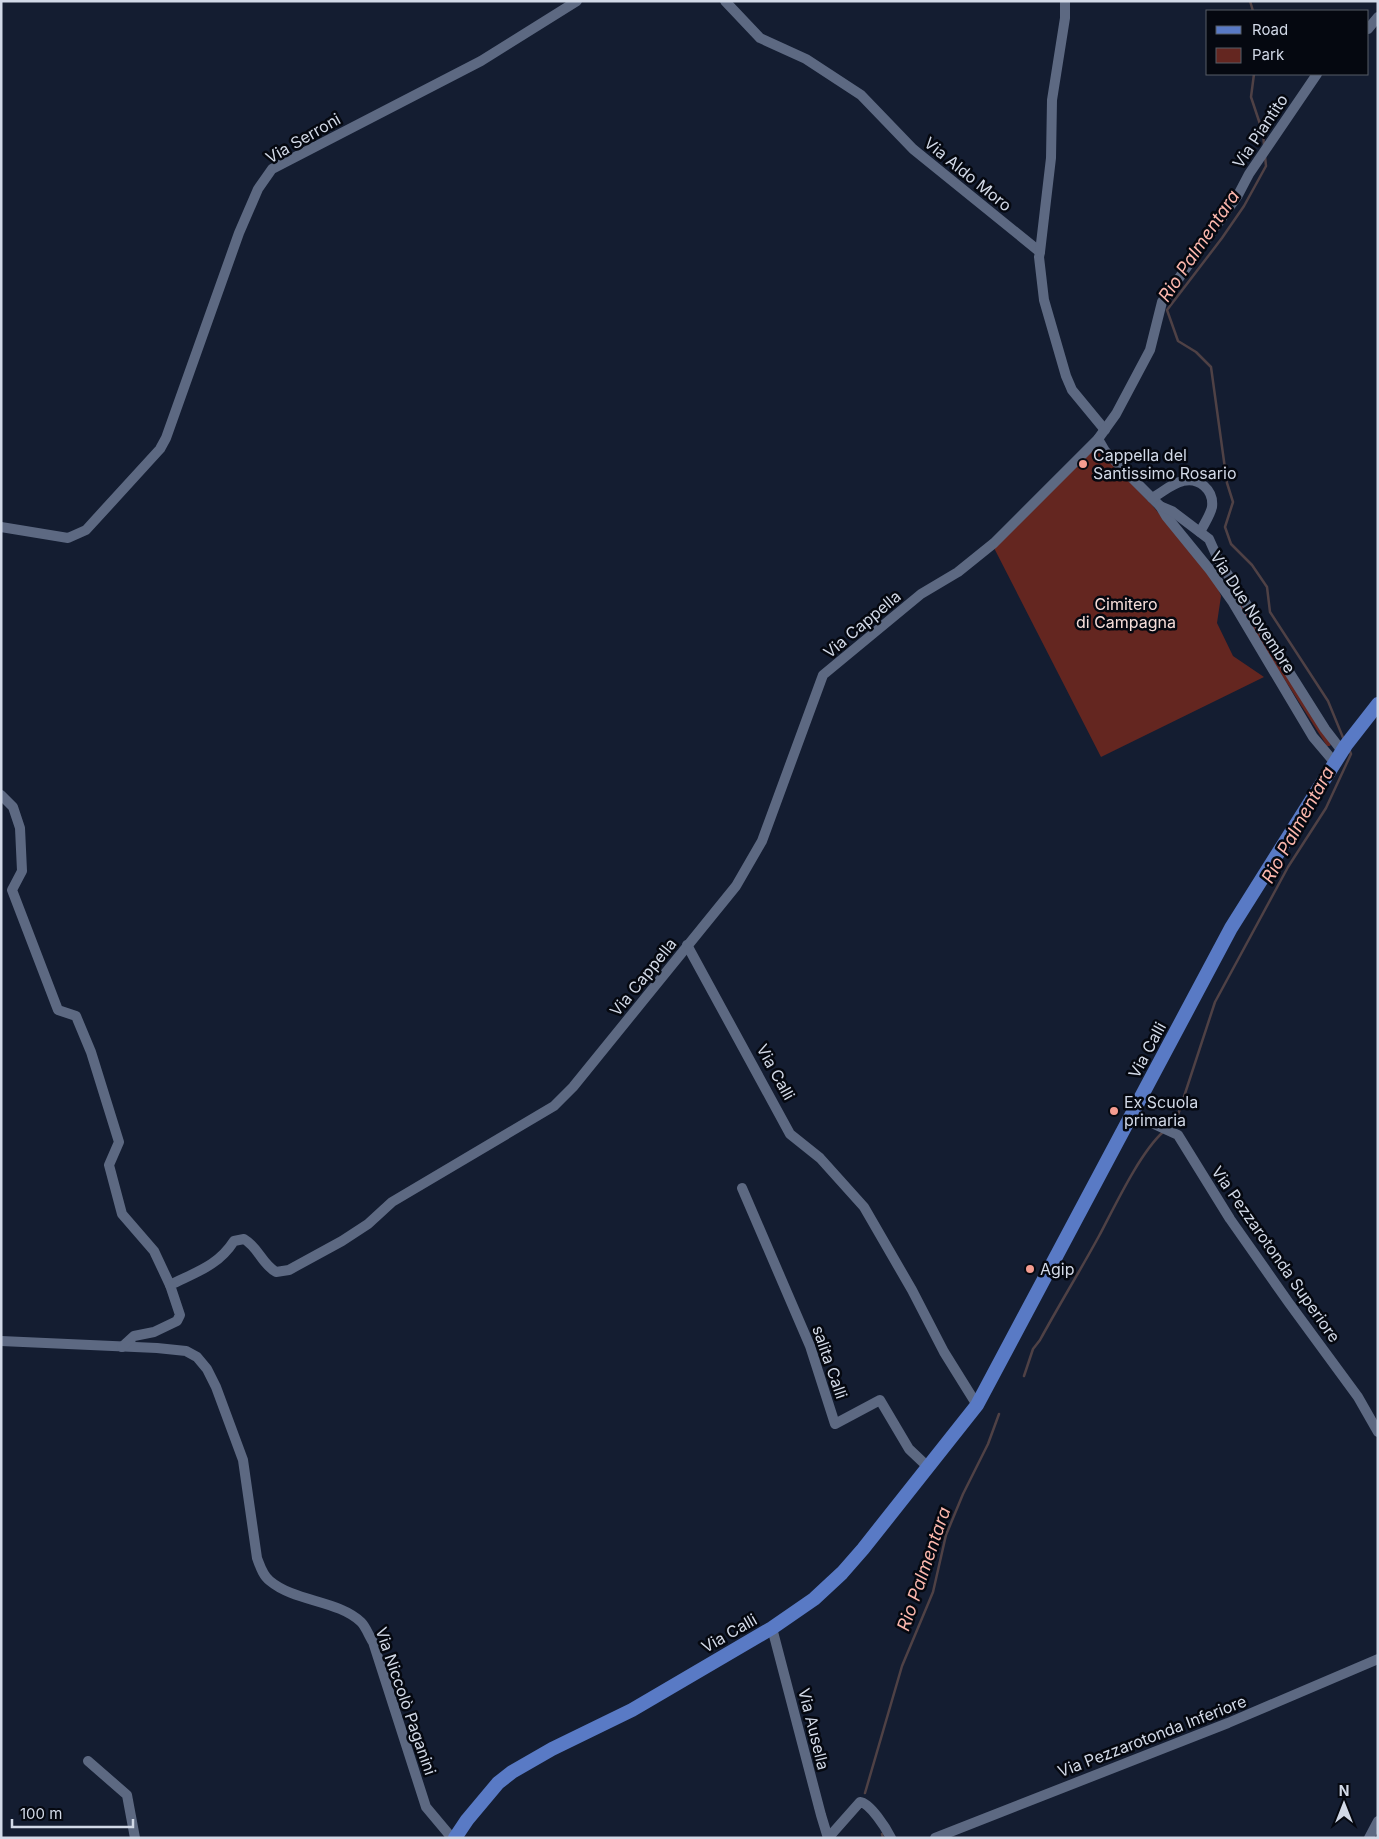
<svg xmlns="http://www.w3.org/2000/svg" width="1379" height="1839" font-family="Inter,sans-serif">
	<style>
		.green { fill: #642620 }
		.lines { fill: none; stroke-linecap: round; stroke-linejoin: round }
		.stream { stroke: #4f4145; stroke-width: 2.5 }
		.minor { stroke: #5d6982; stroke-width: 10 }
		.major { stroke: #597ac5; stroke-width: 14 }
		.poi-dot { fill: #f59c90; stroke: #050810; stroke-width: 2 }
		.labels { text-anchor: middle; stroke-width: 5; stroke-linejoin: round; paint-order: stroke }
		.street-label { font-size: 16px; fill: #d2d9e7; stroke: #050810 }
		.poi-label { font-size: 16px; fill: #d2d9e7; stroke: #050810; text-anchor: start }
		.park-label { font-size: 16px; fill: #f7deda; stroke: #050810 }
		.water-label { font-size: 18px; font-style: italic; fill: #fcb7ad; stroke: #050810 }
	</style>
	<rect width="100%" height="100%" fill="#141d31"/>
	<g class="green">
		<path d="M 1094,445 L 1152,505 L 1216,584 L 1221,596 L 1217,623 L 1233,656 L 1264,677 L 1101,757 L 993,546 Z"/>
		<path d="M 1240,601 L 1331,744 L 1330,746 L 1327,746 L 1237,605 L 1237,602 Z"/>
	</g>
	<g class="lines">
		<g class="stream">
			<path d="M 1250,1 L 1253,11"/>
			<path d="M 1254,74 L 1251,97 L 1263,133 L 1264,145"/>
			<path d="M 1265,156 L 1266,166 L 1244,206 L 1222,238 L 1167,310 L 1178,341 L 1196,352 L 1211,367 L 1227,483 L 1233,502 L 1225,527 L 1231,544 L 1252,565 L 1267,587 L 1270,612 L 1328,701 L 1344,740"/>
			<path d="M 1168,1128 L 1176,1121 L 1215,1002 L 1288,867 L 1326,808 L 1351,754 L 1349,749"/>
			<path d="M 1024,1376 L 1033,1349 L 1040,1340 C 1059,1305 1080,1271 1099,1236 C 1115,1206 1139,1154 1163,1132"/>
			<path d="M 865,1793 L 902,1666 L 933,1592 L 946,1535 L 963,1494 L 988,1444 L 999,1414"/>
			<path d="M 882,1834 L 883,1838"/>
		</g>
		<g class="minor">
			<path d="M 725,1 L 760,38 L 806,59 L 861,95 L 913,149 L 1040,252 L 1039,257 L 1044,300 L 1066,376 L 1072,390 L 1105,430"/>
			<path d="M 1368,29 L 1378,17"/>
			<path d="M 1040,252 L 1051,158 L 1052,100 L 1065,18 L 1065,1"/>
			<path d="M 1098,439 L 1105,451 L 1160,506 L 1166,516 L 1210,570 L 1232,601 L 1313,737 L 1335,763"/>
			<path d="M 1152,498 C 1162,493 1172,483 1183,481 C 1199,477 1214,490 1212,507 C 1210,516 1204,524 1200,532"/>
			<path d="M 1160,506 L 1172,511 L 1209,539 L 1218,559 L 1325,729 L 1342,751"/>
			<path d="M 1,527 L 68,538 L 86,530 L 160,449 L 166,438 L 239,233 L 258,189 L 272,169 L 481,61 L 577,1"/>
			<path d="M 1,795 L 13,807 L 20,828 L 22,871 L 12,890 L 58,1010 L 76,1016 L 91,1052 L 119,1142 L 109,1165 L 122,1214 L 154,1251 L 170,1285"/>
			<path d="M 687,945 L 790,1134 L 820,1158 L 864,1207 L 912,1290 L 944,1352 L 977,1405"/>
			<path d="M 1132,1114 L 1178,1135 L 1230,1219 L 1289,1303 L 1358,1397 L 1378,1432"/>
			<path d="M 742,1188 L 810,1346 L 835,1424 L 880,1400 L 909,1449 L 928,1467"/>
			<path d="M 1,1341 L 157,1348 L 186,1351 L 197,1357 L 207,1369 L 216,1387 L 243,1460 L 257,1558 C 260,1566 263,1576 270,1581 C 295,1602 338,1600 361,1622 C 366,1627 369,1636 373,1642 L 426,1807 L 452,1838"/>
			<path d="M 122,1347 L 134,1336 L 154,1332 L 177,1321 L 180,1315 L 170,1285 C 196,1272 218,1266 234,1241 L 244,1239 C 258,1247 262,1264 276,1272 L 289,1270 L 342,1241 L 368,1224 L 392,1202 L 554,1106 L 573,1087 L 736,886 L 762,841 L 823,675 L 921,594 L 958,572 L 994,543 L 1098,439 L 1116,414 L 1150,350 L 1162,302 L 1238,195 L 1249,174 L 1317,74"/>
			<path d="M 772,1628 L 821,1815 L 828,1838"/>
			<path d="M 88,1761 L 127,1795 L 135,1838"/>
			<path d="M 829,1837 L 860,1802 C 870,1803 886,1828 891,1838"/>
			<path d="M 935,1838 L 1228,1723 L 1378,1659"/>
			<path d="M 1369,1838 L 1378,1821"/>
		</g>
		<path class="major" d="M 455,1838 L 467,1820 L 498,1783 L 512,1772 L 552,1749 L 632,1710 L 772,1628 L 814,1599 L 842,1573 L 863,1549 L 977,1405 L 1231,928 L 1346,745 L 1378,704"/>
	</g>
	<g class="poi-dot">
		<circle cx="1083" cy="464" r="5"/>
		<circle cx="1114" cy="1111" r="5"/>
		<circle cx="1030" cy="1269" r="5"/>
	</g>
	<g class="labels">
		<g class="street-label">
			<text transform="translate(1260 131) rotate(-56)" y="6">Via Piantito</text>
			<text transform="translate(303 138) rotate(-30)" y="6">Via Serroni</text>
			<text transform="translate(968 174) rotate(39)" y="6">Via Aldo Moro</text>
			<text transform="translate(1253 612) rotate(57)" y="6">Via Due Novembre</text>
			<text transform="translate(862 624) rotate(-40)" y="6">Via Cappella</text>
			<text transform="translate(643 977) rotate(-51)" y="6">Via Cappella</text>
			<text transform="translate(1147 1050) rotate(-62)" y="6">Via Calli</text>
			<text transform="translate(776 1072) rotate(61)" y="6">Via Calli</text>
			<text transform="translate(1276 1254) rotate(55)" y="6">Via Pezzarotonda Superiore</text>
			<text transform="translate(830 1362) rotate(71)" y="6">salita Calli</text>
			<text transform="translate(729 1633) rotate(-30)" y="6">Via Calli</text>
			<text transform="translate(406 1701) rotate(71)" y="6">Via Niccolò Paganini</text>
			<text transform="translate(814 1729) rotate(76)" y="6">Via Ausella</text>
			<text transform="translate(1152 1736) rotate(-21)" y="6">Via Pezzarotonda Inferiore</text>
		</g>
		<g class="poi-label">
			<text x="1093" y="461">Cappella del<tspan x="1093" dy="18">Santissimo Rosario</tspan></text>
			<text x="1124" y="1108">Ex Scuola<tspan x="1124" dy="18">primaria</tspan></text>
			<text x="1040" y="1275">Agip</text>
		</g>
		<g class="park-label">
			<text x="1126" y="610">Cimitero<tspan x="1126" dy="18">di Campagna</tspan></text>
		</g>
		<g class="water-label">
			<text transform="translate(1199 246) rotate(-56)" y="6">Rio Palmentara</text>
			<text transform="translate(1298 825) rotate(-61)" y="6">Rio Palmentara</text>
			<text transform="translate(924 1569) rotate(-71)" y="6">Rio Palmentara</text>
		</g>
	</g>
	<rect width="1379" height="1839" fill="none" stroke="#d2d9e7" stroke-width="5"/>
	<rect x="1206" y="10" width="162" height="65" fill="#050810" stroke="#575c66"/>
	<rect x="1216" y="26" width="25" height="8" fill="#597ac5" stroke="#575c66"/>
	<text x="1252" y="35" font-size="15" fill="#d2d9e7">Road</text>
	<rect x="1216" y="48" width="25" height="15" fill="#642620" stroke="#575c66"/>
	<text x="1252" y="60" font-size="15" fill="#d2d9e7">Park</text>
	<g transform="translate(1344 1804)" stroke="#050810" stroke-width="4" paint-order="stroke">
	<path d="M0-4L9 19L0 12L-9 19Z" fill="#d2d9e7"/>
	<text y="-8" font-size="14" font-weight="bold" text-anchor="middle" fill="#d2d9e7">N</text>
	</g>
	<path d="M12 1819v8h121v-8" fill="none" stroke="#d2d9e7" stroke-width="2.5"/>
	<text x="20" y="1819" font-size="15" fill="#d2d9e7" stroke="#050810" stroke-width="4" paint-order="stroke">100 m</text>
</svg>
